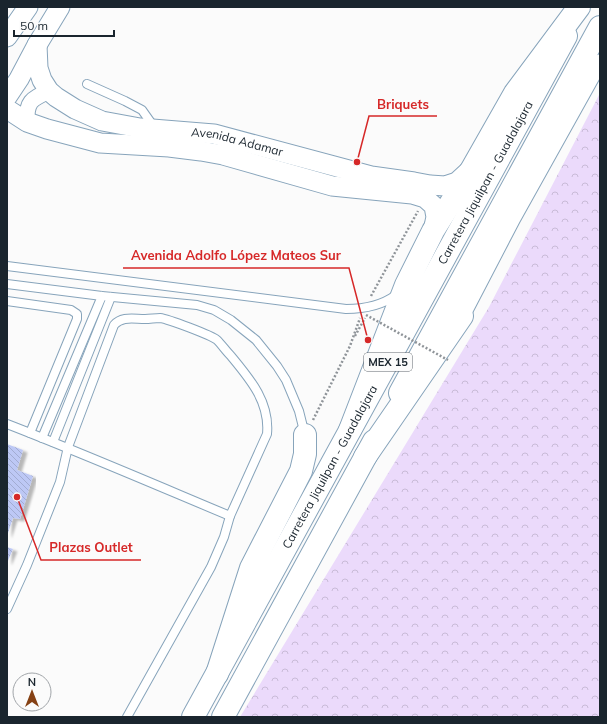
<svg xmlns="http://www.w3.org/2000/svg" width="607" height="724" font-family="Mulish,sans-serif">
	<style>
		.forest { fill: url(#forest-crowns) }
		.building { fill: url(#building-back-hatch); filter: url(#shadow) }
		.lines { fill: none; stroke-linecap: round; stroke-linejoin: round }
		.service-casing { stroke: #87a4bb; stroke-width: 10 }
		.minor-casing { stroke: #87a4bb; stroke-width: 17 }
		.tertiary-casing { stroke: #87a4bb; stroke-width: 21 }
		.trunk-casing { stroke: #87a4bb; stroke-width: 24 }
		.motorway-casing { stroke: #87a4bb; stroke-width: 24 }
		.path { stroke: #8f9499; stroke-width: 2.5; stroke-dasharray: 2 2; stroke-linecap: butt }
		.service { stroke: #fff; stroke-width: 8 }
		.minor { stroke: #fff; stroke-width: 15 }
		.tertiary { stroke: #fff; stroke-width: 19 }
		.trunk { stroke: #fff; stroke-width: 22 }
		.motorway { stroke: #fff; stroke-width: 22 }
		.path-bridge { stroke: #8f9499; stroke-width: 2.5; stroke-dasharray: 2 2; stroke-linecap: butt }
		.labels { text-anchor: middle; stroke-width: 4; stroke-linejoin: round; paint-order: stroke }
		.shield { fill: #fbfbfb; stroke: #5e656c; stroke-width: 1 }
		.shield-label { font-size: 11px; font-weight: bold; fill: #1a252e }
		.street-label { font-size: 12px; fill: #1a252e; stroke: #fbfbfb }
		.leader { fill: none; stroke: #d62828; stroke-width: 1.5 }
		.callout-dot { fill: #d62828; stroke: #fbfbfb; stroke-width: 1.5 }
		.callout-label { font-size: 13px; text-anchor: middle; font-weight: bold; fill: #d62828; stroke: #fbfbfb; stroke-width: 4; stroke-linejoin: round; paint-order: stroke }
	</style>
	<defs>
		<pattern id="forest-crowns" width="20" height="18" patternUnits="userSpaceOnUse"><rect width="20" height="18" fill="#ebdafb"/><path d="M2 6a3 3 0 1 1 6 0M12 15a3 3 0 1 1 6 0" fill="none" stroke="#c9bbd7"/></pattern>
		<pattern id="building-back-hatch" width="6" height="6" patternUnits="userSpaceOnUse"><rect width="6" height="6" fill="#bdc8f5"/><path d="M-1 5l2 2M0 0l6 6M5-1l2 2" fill="none" stroke="#a2acd2"/></pattern>
		<filter id="shadow"><feDropShadow dx="4.5" dy="2.5" stdDeviation="1" flood-color="#0004"/></filter>
	</defs>
	<rect width="100%" height="100%" fill="#fbfbfb"/>
	<path class="forest" d="M 600,93 L 600,717 L 240,717 L 489,307 Z"/>
	<g class="building">
		<path d="M 7,444 L 23,450 L 17,470 L 33,476 L 20,519 L 13,518 L 7,536 Z"/>
		<path d="M 7,547 L 13,549 L 7,563 Z"/>
	</g>
	<g class="lines">
		<defs>
			<g id="service">
				<path d="M 87,84 L 125,101 L 142,110 L 154,127"/>
				<path d="M 7,266 L 346,309 C 364,309 381,306 396,295"/>
				<path d="M 7,284 L 102,296 L 197,305 L 214,310 L 231,320 L 256,340 L 277,366 L 286,380 L 299,411 L 305,435"/>
				<path d="M 7,301 L 71,310 L 77,314 L 77,319 L 30,433"/>
				<path d="M 7,424 C 82,453 156,485 230,516"/>
				<path d="M 42,438 L 102,296"/>
				<path d="M 53,442 L 111,297"/>
				<path d="M 7,609 L 27,565 L 60,482 L 68,447 L 114,325 C 122,316 133,319 145,319 C 150,319 155,318 160,318 C 168,319 211,335 217,340 C 222,345 226,351 231,356 C 250,379 270,402 267,434 L 230,516 L 224,537 L 211,567 L 127,717"/>
			</g>
			<g id="minor">
				<path d="M 27,122 C 26,101 32,99 49,91"/>
				<path d="M 462,316 L 513,218 L 600,62"/>
			</g>
			<g id="tertiary">
				<path d="M 7,37 L 28,7"/>
				<path id="s1" d="M 37,45 L 38,68 L 42,80 L 49,91 L 56,97 L 75,109 L 102,121 L 140,128 L 214,134 L 371,176 L 414,182 L 430,185 L 445,186 L 457,182 L 470,170"/>
				<path d="M 7,97 L 19,79 L 37,45 L 60,7"/>
				<path d="M 7,109 L 27,122 L 47,129 L 100,143 L 169,147 L 201,151 L 223,155 L 332,186 L 412,194 L 425,198 L 434,206 L 436,217 L 433,231"/>
			</g>
			<g id="trunk">
				<path d="M 400,393 L 600,27"/>
				<path id="s2" d="M 193,717 L 566,36"/>
				<path d="M 223,717 L 374,441"/>
			</g>
			<g id="motorway">
				<path d="M 350,430 L 406,285 L 433,231 L 469,174 L 515,93 L 579,7"/>
				<path d="M 365,457 L 462,316"/>
				<path d="M 217,674 L 251,568 L 301,471 L 305,454 L 305,435"/>
			</g>
		</defs>
		<use href="#service" class="service-casing"/>
		<use href="#minor" class="minor-casing"/>
		<use href="#tertiary" class="tertiary-casing"/>
		<use href="#trunk" class="trunk-casing"/>
		<use href="#motorway" class="motorway-casing"/>
		<g class="path">
			<path d="M 371,296 L 418,211"/>
			<path d="M 355,336 L 365,318"/>
			<path d="M 313,420 L 350,346 L 360,318"/>
		</g>
		<use href="#service" class="service"/>
		<use href="#minor" class="minor"/>
		<use href="#tertiary" class="tertiary"/>
		<use href="#trunk" class="trunk"/>
		<use href="#motorway" class="motorway"/>
		<path class="path-bridge" d="M 366,315 L 448,360"/>
	</g>
	<g class="labels">
		<rect class="shield" x="364" y="353" width="48" height="18" rx="3"/>
		<g class="shield-label">
			<text x="388" y="366">MEX 15</text>
		</g>
		<g class="street-label">
			<text dy="4" stroke="none"><textPath href="#s1" startOffset="247">Avenida Adamar</textPath></text>
			<text dy="4" stroke="none"><textPath href="#s2" startOffset="609">Carretera Jiquilpan - Guadalajara</textPath></text>
			<text dy="4" stroke="none"><textPath href="#s2" startOffset="285">Carretera Jiquilpan - Guadalajara</textPath></text>
		</g>
	</g>
	<path class="leader" d="M357 162L369 116H437M368 340L349 268H123M17 497L41 560H141"/>
	<g class="callout-dot">
		<circle cx="357" cy="162" r="4"/>
		<circle cx="368" cy="340" r="4"/>
		<circle cx="17" cy="497" r="4"/>
	</g>
	<g class="callout-label">
		<text x="403" y="109">Briquets</text>
		<text x="236" y="260">Avenida Adolfo López Mateos Sur</text>
		<text x="91" y="552">Plazas Outlet</text>
	</g>
	<rect width="607" height="724" fill="none" stroke="#1a252e" stroke-width="16"/>
	<g transform="translate(32 692)"><circle r="19" fill="#fbfbfb" stroke="#a1a5a9"/>
	<path d="M0-3L7 15L0 10L-7 15Z" fill="#854114"/>
	<text y="-6" font-size="11" font-weight="bold" text-anchor="middle" fill="#1a252e">N</text>
	</g>
	<path d="M14 30v6h100v-6" fill="none" stroke="#1a252e" stroke-width="2"/>
	<text x="20" y="30" font-size="12" fill="#1a252e" stroke="#fbfbfb" stroke-width="3" paint-order="stroke">50 m</text>
</svg>
